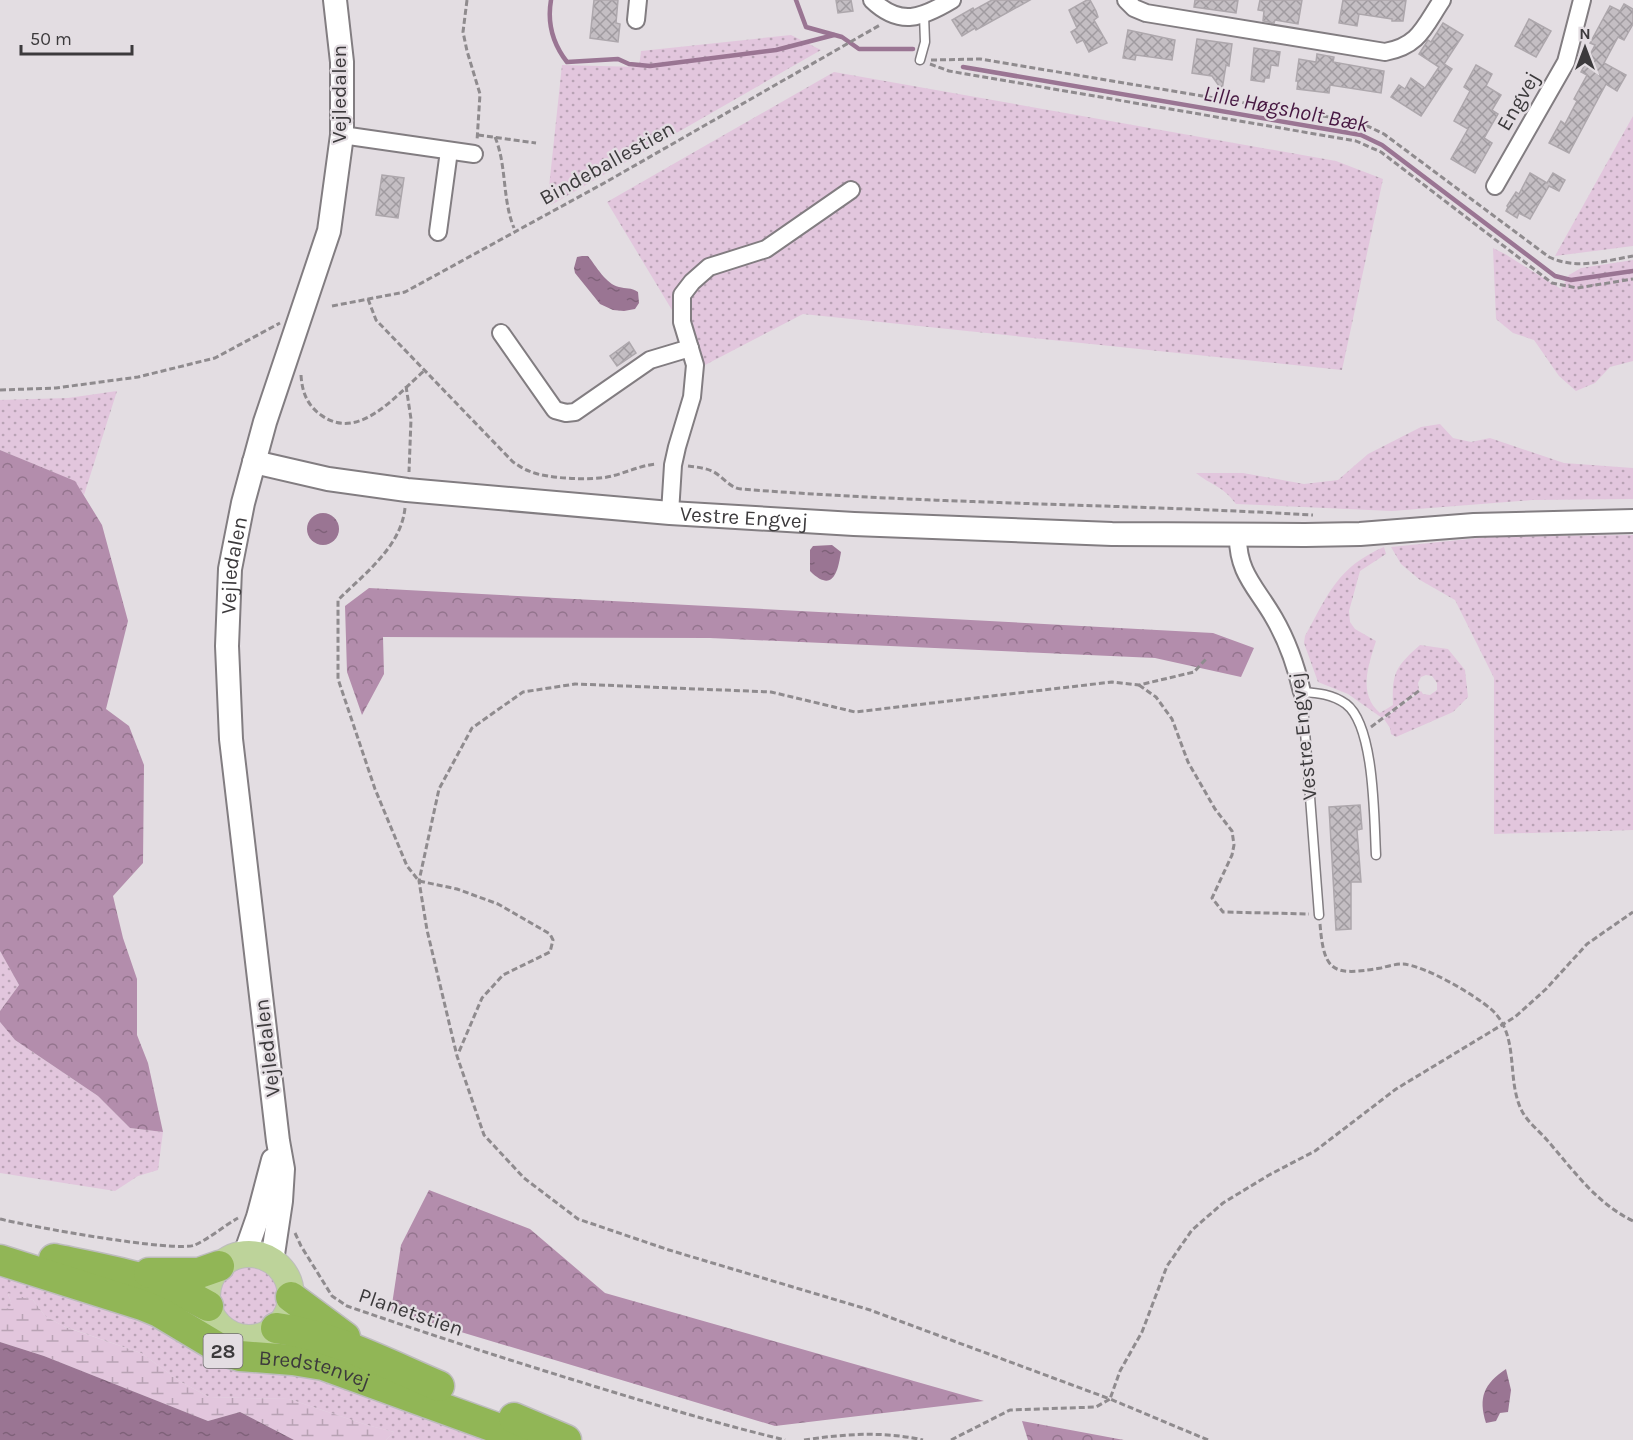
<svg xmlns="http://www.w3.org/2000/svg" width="1633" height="1440" font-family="Karla,sans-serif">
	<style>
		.grass { fill: url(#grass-dots) }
		.forest { fill: url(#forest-crowns) }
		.wetland { fill: url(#wetland-marsh) }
		.water { fill: url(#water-ripples) }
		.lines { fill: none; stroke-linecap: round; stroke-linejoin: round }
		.stream { stroke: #9a7593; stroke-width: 4.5 }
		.building { fill: url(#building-cross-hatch); stroke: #ada7ac; stroke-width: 1.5 }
		.lane-casing { stroke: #827d81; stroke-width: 11 }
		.street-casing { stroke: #827d81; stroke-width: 20 }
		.secondary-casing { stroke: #827d81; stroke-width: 26 }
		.primary-casing { stroke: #bdbcbd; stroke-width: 28 }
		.highway-casing { stroke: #bdbcbd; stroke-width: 33 }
		.path { stroke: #8f8b8e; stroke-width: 3; stroke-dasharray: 6 3; stroke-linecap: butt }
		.lane { stroke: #fff; stroke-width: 8 }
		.street { stroke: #fff; stroke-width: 16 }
		.secondary { stroke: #fff; stroke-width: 22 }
		.primary { stroke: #bdd39a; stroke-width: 26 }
		.highway { stroke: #91b656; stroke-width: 30 }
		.labels { text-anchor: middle; stroke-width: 4.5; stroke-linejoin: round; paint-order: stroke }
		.shield { fill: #e3dde2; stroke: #6e6b6e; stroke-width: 1.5 }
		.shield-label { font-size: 20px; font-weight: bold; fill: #3c3a3c }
		.street-label { font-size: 21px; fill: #3c3a3c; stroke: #e3dde2 }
		.water-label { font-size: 22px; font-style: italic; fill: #461741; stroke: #e3dde2 }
	</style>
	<defs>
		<pattern id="grass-dots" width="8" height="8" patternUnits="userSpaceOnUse" patternTransform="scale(1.5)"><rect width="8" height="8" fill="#e2c6dd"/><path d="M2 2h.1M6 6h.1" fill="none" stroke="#b8a2b4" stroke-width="1.8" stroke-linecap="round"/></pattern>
		<pattern id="forest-crowns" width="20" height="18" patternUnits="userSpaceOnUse" patternTransform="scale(1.5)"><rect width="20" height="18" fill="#b38dac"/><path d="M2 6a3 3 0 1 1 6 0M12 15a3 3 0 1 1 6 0" fill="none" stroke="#93748d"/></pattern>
		<pattern id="wetland-marsh" width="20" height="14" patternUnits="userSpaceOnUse" patternTransform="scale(1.5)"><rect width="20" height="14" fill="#e2c6dd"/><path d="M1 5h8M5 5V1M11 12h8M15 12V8" fill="none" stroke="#b8a2b4"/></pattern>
		<pattern id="water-ripples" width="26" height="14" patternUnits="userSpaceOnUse" patternTransform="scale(1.5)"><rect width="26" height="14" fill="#9a7593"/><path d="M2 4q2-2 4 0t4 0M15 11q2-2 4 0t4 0" fill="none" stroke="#7f6179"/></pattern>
		<pattern id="building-cross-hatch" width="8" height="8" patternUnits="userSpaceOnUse" patternTransform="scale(1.5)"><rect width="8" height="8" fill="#c4bec3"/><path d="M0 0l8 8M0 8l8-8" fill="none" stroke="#a09ba0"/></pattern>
	</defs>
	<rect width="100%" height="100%" fill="#e3dde2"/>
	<g class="grass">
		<path d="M 791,35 L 821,50 L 551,205 L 549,187 L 562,65 L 639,67 L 641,51 Z"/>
		<path d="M 834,72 L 1336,161 L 1383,179 L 1342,370 L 803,314 L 705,365 L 607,202 Z"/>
		<path d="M 1633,116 L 1633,246 L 1555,256 Z"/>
		<path d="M 1493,248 L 1505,254 L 1561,289 L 1569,275 L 1581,268 L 1633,260 L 1633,361 L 1610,367 L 1595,383 L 1576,391 L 1559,376 L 1534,340 L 1513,333 L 1496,319 Z"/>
		<path d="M 117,391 L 84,495 L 74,481 L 0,450 L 0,400 L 68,398 Z"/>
		<path d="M 1440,424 L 1453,438 L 1471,442 L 1490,438 L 1564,463 L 1633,468 L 1633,499 L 1532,500 L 1392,511 L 1236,504 C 1222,485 1212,486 1196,473 L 1243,473 L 1304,484 L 1338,480 L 1368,454 L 1421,427 Z"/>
		<path d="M 1633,535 L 1633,830 L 1494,834 L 1494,678 L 1455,600 L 1420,580 L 1401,564 L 1391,547 L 1488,537 Z"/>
		<path d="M 1384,547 L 1386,554 L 1360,571 L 1349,611 L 1350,622 L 1355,629 L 1376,641 C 1368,666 1358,694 1380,713 L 1393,705 C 1392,673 1395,667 1420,645 L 1448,649 L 1465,670 L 1468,697 L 1453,712 L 1396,737 L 1391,734 L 1390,728 L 1384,719 L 1421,691 L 1423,694 L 1430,695 L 1437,690 L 1437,683 L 1432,676 L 1426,675 L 1421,677 L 1418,683 L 1419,690 L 1382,718 L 1348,694 L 1318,682 L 1304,643 L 1305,636 C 1328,595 1337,567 1384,547 Z"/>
		<path d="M 0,951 L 19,985 L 0,1011 Z"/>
		<path d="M 0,1022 L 15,1040 L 98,1096 L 130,1128 L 163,1132 L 158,1170 L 138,1176 L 115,1191 L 0,1173 Z"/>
		<circle cx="249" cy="1295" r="32"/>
		<path d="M 0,1274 L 143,1321 L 214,1364 L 254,1370 L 311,1371 L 508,1440 L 386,1440 L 394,1432 L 367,1425 L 289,1399 L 209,1397 L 181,1382 L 141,1353 L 63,1326 L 45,1316 L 33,1300 L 8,1294 L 14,1310 L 0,1308 Z"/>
	</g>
	<g class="forest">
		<path d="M 0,450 L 75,481 L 102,525 L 128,621 L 106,709 L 129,726 L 144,765 L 143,863 L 113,896 L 123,938 L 137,979 L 137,1035 L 148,1063 L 163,1132 L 130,1128 L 98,1096 L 15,1040 L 0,1022 L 0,1011 L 19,985 L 0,951 Z"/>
		<path d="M 369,588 L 1213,633 L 1254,648 L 1241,677 L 1155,658 L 710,638 L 383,637 L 384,674 L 362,715 L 347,672 L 345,606 Z"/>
		<path d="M 429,1190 L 530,1229 L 605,1293 L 984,1401 L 775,1426 L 391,1311 L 401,1245 Z"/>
		<path d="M 1022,1421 L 1124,1440 L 1028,1440 Z"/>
	</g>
	<path class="wetland" d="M 8,1293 L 33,1300 L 45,1316 L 65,1327 L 141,1353 L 181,1382 L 209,1397 L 289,1399 L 367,1425 L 394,1432 L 386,1440 L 294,1440 L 240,1412 L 208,1421 L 44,1356 L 0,1342 L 0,1308 L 13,1309 Z"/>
	<g class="water">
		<path d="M 582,256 L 588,256 C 596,266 606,284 619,287 C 626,289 631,287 638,292 L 639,303 L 635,309 L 624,311 L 613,310 L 600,304 L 575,273 L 574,268 L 577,257 Z"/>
		<circle cx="323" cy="529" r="16"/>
		<path d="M 832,545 L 841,552 C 838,571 833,594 810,571 L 810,550 L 813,546 Z"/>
		<path d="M 0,1342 L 44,1356 L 208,1421 L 240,1412 L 294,1440 L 0,1440 Z"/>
		<path d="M 1506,1369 L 1511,1390 L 1508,1412 L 1500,1413 L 1496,1421 L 1486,1423 C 1478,1397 1484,1384 1506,1369 Z"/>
	</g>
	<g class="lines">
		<g class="stream">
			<path d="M 551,0 C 547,23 553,44 567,62 L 618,59 L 629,64 L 650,66 L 776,50 L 834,35"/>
			<path d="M 796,0 L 806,27 L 842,37 L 859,49 L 913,49"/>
			<path d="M 963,67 L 1361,135 L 1382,145 L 1555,276 L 1571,280 L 1633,271"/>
		</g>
	</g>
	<g class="building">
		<path d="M 594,0 L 618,0 L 616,23 L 620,24 L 618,42 L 590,38 Z"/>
		<path d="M 836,0 L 851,0 L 853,11 L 838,13 Z"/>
		<path d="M 992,0 L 1030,0 L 976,30 L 975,28 L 962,36 L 952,20 L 973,8 L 974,10 Z"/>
		<path d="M 1087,0 L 1090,0 L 1096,11 L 1098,17 L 1094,20 L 1107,43 L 1089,52 L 1083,40 L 1077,43 L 1071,32 L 1077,28 L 1069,10 Z"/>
		<path d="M 1195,0 L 1238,0 L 1236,13 L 1194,7 Z"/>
		<path d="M 1260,0 L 1302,0 L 1298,24 L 1275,20 L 1274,23 L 1263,21 L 1264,11 L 1258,10 Z"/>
		<path d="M 1343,0 L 1406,0 L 1403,21 L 1392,21 L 1392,19 L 1359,14 L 1357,26 L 1339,23 Z"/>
		<path d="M 1624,4 L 1633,9 L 1633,24 L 1624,40 L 1618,37 L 1604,63 L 1626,75 L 1617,91 L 1606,84 L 1569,153 L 1549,143 L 1561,121 L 1565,124 L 1577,101 L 1574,99 L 1587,75 L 1581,72 L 1595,45 L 1590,43 L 1610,6 L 1620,11 Z"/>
		<path d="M 1529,19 L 1551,31 L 1536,57 L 1515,46 Z"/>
		<path d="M 1443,23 L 1463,35 L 1444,64 L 1452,69 L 1421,116 L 1391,97 L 1399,85 L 1405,89 L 1411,78 L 1425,88 L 1439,67 L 1419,54 L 1428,40 L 1431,42 Z"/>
		<path d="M 1128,30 L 1175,40 L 1172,60 L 1136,55 L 1135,60 L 1123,58 Z"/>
		<path d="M 1197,39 L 1232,44 L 1229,66 L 1226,65 L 1222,90 L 1212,76 L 1192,73 Z"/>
		<path d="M 1254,48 L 1280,52 L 1278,66 L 1271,65 L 1269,78 L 1265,78 L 1264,82 L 1251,80 Z"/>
		<path d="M 1317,54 L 1334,57 L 1333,62 L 1384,71 L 1381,93 L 1330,85 L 1329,93 L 1297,89 L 1298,81 L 1296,81 L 1299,59 L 1316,62 Z"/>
		<path d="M 1476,65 L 1492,74 L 1486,86 L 1501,95 L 1492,110 L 1498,114 L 1484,138 L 1492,143 L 1475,173 L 1451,159 L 1468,129 L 1454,121 L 1470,91 L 1464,87 Z"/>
		<path d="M 1530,173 L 1547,183 L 1553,173 L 1565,180 L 1559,191 L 1549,186 L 1530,219 L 1519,213 L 1517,218 L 1506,211 L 1508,207 L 1507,206 L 1516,192 L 1519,194 Z"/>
		<path d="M 382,175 L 404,178 L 398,218 L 376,215 Z"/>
		<path d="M 629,342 L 636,353 L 617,366 L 610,356 Z"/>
		<path d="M 1360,805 L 1362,829 L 1357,830 L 1361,882 L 1351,882 L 1351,929 L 1336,930 L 1329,807 Z"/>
	</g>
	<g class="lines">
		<defs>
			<g id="lane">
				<path d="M 920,60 L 925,42 L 924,15"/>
				<path d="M 1319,915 L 1302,692 C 1318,693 1332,694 1346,704 C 1375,726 1374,820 1376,855"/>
			</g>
			<g id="street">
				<path d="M 872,0 C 900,27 922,18 952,0"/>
				<path d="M 1126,0 L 1134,8 L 1146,13 L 1385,52 C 1419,46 1424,27 1442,0"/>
				<path d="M 636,20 L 638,0"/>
				<path d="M 342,135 L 474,154"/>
				<path d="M 1495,186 L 1566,62 L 1582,0"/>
				<path d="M 438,232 L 449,151"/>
				<path d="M 501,333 L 555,410 L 566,413 L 575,412 L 650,360 L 690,348"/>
				<path d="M 670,513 L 673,465 L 677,447 L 692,397 L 695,365 L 682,322 L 682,295 L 692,282 L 709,267 L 766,249 L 851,190"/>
				<path d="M 1238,535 C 1237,573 1257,588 1274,618 C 1288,642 1296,666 1302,692"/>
			</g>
			<g id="secondary">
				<path id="s1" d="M 254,462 L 328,479 L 407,490 L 670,513 L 854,524 L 1112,534 L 1305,535 L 1360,534 L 1474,525 L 1633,521"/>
				<path d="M 245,1254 L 258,1217 L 273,1160"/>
				<path id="s2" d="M 272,1261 L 281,1201 L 283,1169 L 278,1141 L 231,739 L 227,646 L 230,569 L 243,503 L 265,422 L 329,231 L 342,135 L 342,62 L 335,0"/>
			</g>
			<circle id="primary" cx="249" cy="1296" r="42"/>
			<g id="highway">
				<path d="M 54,1259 C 108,1270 159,1278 208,1306"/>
				<path id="s3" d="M 0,1260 L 142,1305 L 159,1312 L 224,1351 L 240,1356 L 293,1360 L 323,1365 L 530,1440"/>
				<path d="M 149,1273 L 199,1273 L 219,1266"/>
				<path d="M 291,1297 L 345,1337"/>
				<path d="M 276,1328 C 332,1335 387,1364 439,1386"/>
				<path d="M 514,1418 L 566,1440"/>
			</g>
		</defs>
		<use href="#lane" class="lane-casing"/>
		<use href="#street" class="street-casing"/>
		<use href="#secondary" class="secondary-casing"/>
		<use href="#primary" class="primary-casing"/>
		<use href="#highway" class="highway-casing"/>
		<g class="path">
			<path d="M 467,0 L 463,32 L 467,51 L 480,94 L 477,141"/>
			<path d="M 931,60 L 980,59 L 1359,122 L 1384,134 L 1549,257 C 1577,270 1604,261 1633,256"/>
			<path d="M 930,64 L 949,71 L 1356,141 L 1381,152 L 1552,283 L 1577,288 L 1633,279"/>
			<path d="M 478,135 L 536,143"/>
			<path d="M 495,137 C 507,166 502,199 514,228"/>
			<path d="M 368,299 L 376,320 L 513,462 C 518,465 523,469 529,471 C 546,479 594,481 612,476 C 628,472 641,465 657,464"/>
			<path d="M 332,306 L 405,292 L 606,182 L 880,25"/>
			<path d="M 301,375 C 302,392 307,405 321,415 C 359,443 397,394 424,371"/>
			<path d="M 406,386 L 411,419 L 409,472"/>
			<path d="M 0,390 L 56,388 L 138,377 L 215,358 L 280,323"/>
			<path d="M 688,466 C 697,467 706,468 714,472 C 723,477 730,488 741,489 C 931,504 1123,504 1313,515"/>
			<path d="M 405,508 C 401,547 364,574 338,600 L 338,679 L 375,789 L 407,866 L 419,881 L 457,889 L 498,904 L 550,934 L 553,940 L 550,952 L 503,975 L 482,998 L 458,1054"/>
			<path d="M 1139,685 L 1156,697 L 1172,719 L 1188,762 L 1215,809 L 1232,831 L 1234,845 L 1232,855 L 1212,898 L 1223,912 L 1309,914"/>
			<path d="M 1371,727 L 1420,690"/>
			<path d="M 1320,924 C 1324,973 1333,976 1381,968 C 1388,966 1396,964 1403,964 C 1426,966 1475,995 1492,1010 C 1521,1037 1505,1081 1523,1113 C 1529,1123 1540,1132 1547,1140 C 1574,1171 1596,1203 1633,1221"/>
			<path d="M 0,1219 C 28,1226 175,1253 195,1245 C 210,1238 224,1226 238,1218"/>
			<path d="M 295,1233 L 301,1246 L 332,1296 L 347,1306 C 431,1335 515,1362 600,1388 C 662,1407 723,1425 785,1440"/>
			<path d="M 804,1440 C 844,1434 883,1431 923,1440"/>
			<path d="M 951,1440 L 1010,1410 L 1096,1407 L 1110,1399 L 870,1310 L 669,1250 L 578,1219 L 524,1178 L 484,1135 L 457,1056 L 427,930 L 419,881 L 439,789 L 472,728 L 523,692 L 575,684 L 771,692 L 855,712 L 1112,682 L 1139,685 L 1194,672 L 1206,659"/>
			<path d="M 1208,1440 L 1110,1399 L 1120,1371 L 1142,1332 L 1167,1266 L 1192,1230 L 1223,1203 L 1269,1175 L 1315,1151 L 1396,1089 L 1515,1017 L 1546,989 L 1587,944 L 1633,912"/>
		</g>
		<use href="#lane" class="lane"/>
		<use href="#street" class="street"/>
		<use href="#secondary" class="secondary"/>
		<use href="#primary" class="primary"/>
		<use href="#highway" class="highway"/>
	</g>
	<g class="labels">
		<rect class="shield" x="203.5" y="1334" width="39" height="34" rx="4.5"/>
		<g class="shield-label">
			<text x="223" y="1358">28</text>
		</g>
		<g class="street-label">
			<text transform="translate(339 94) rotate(-90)" y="7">Vejledalen</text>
			<text transform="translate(1518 101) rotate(-60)" y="7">Engvej</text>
			<text transform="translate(607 163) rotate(-29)" y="7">Bindeballestien</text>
			<text dy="7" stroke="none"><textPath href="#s1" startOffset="494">Vestre Engvej</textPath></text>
			<text dy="7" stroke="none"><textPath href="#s2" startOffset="700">Vejledalen</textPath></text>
			<text transform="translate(1303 736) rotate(-96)" y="7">Vestre Engvej</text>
			<text transform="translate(267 1048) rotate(-97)" y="7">Vejledalen</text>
			<text transform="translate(411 1312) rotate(19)" y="7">Planetstien</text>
			<text dy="7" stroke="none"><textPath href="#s3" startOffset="336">Bredstenvej</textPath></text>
		</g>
		<g class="water-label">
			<text transform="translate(1286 108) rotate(11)" y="8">Lille Høgsholt Bæk</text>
		</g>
	</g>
	<g transform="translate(1585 48)" stroke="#e3dde2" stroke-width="4.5" paint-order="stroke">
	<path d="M0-4.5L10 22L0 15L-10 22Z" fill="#3c3a3c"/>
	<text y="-9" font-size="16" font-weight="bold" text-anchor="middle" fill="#3c3a3c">N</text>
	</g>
	<path d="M21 45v9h111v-9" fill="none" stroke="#3c3a3c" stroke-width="3"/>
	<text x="30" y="45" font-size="18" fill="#3c3a3c" stroke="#e3dde2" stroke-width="4.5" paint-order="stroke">50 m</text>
</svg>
